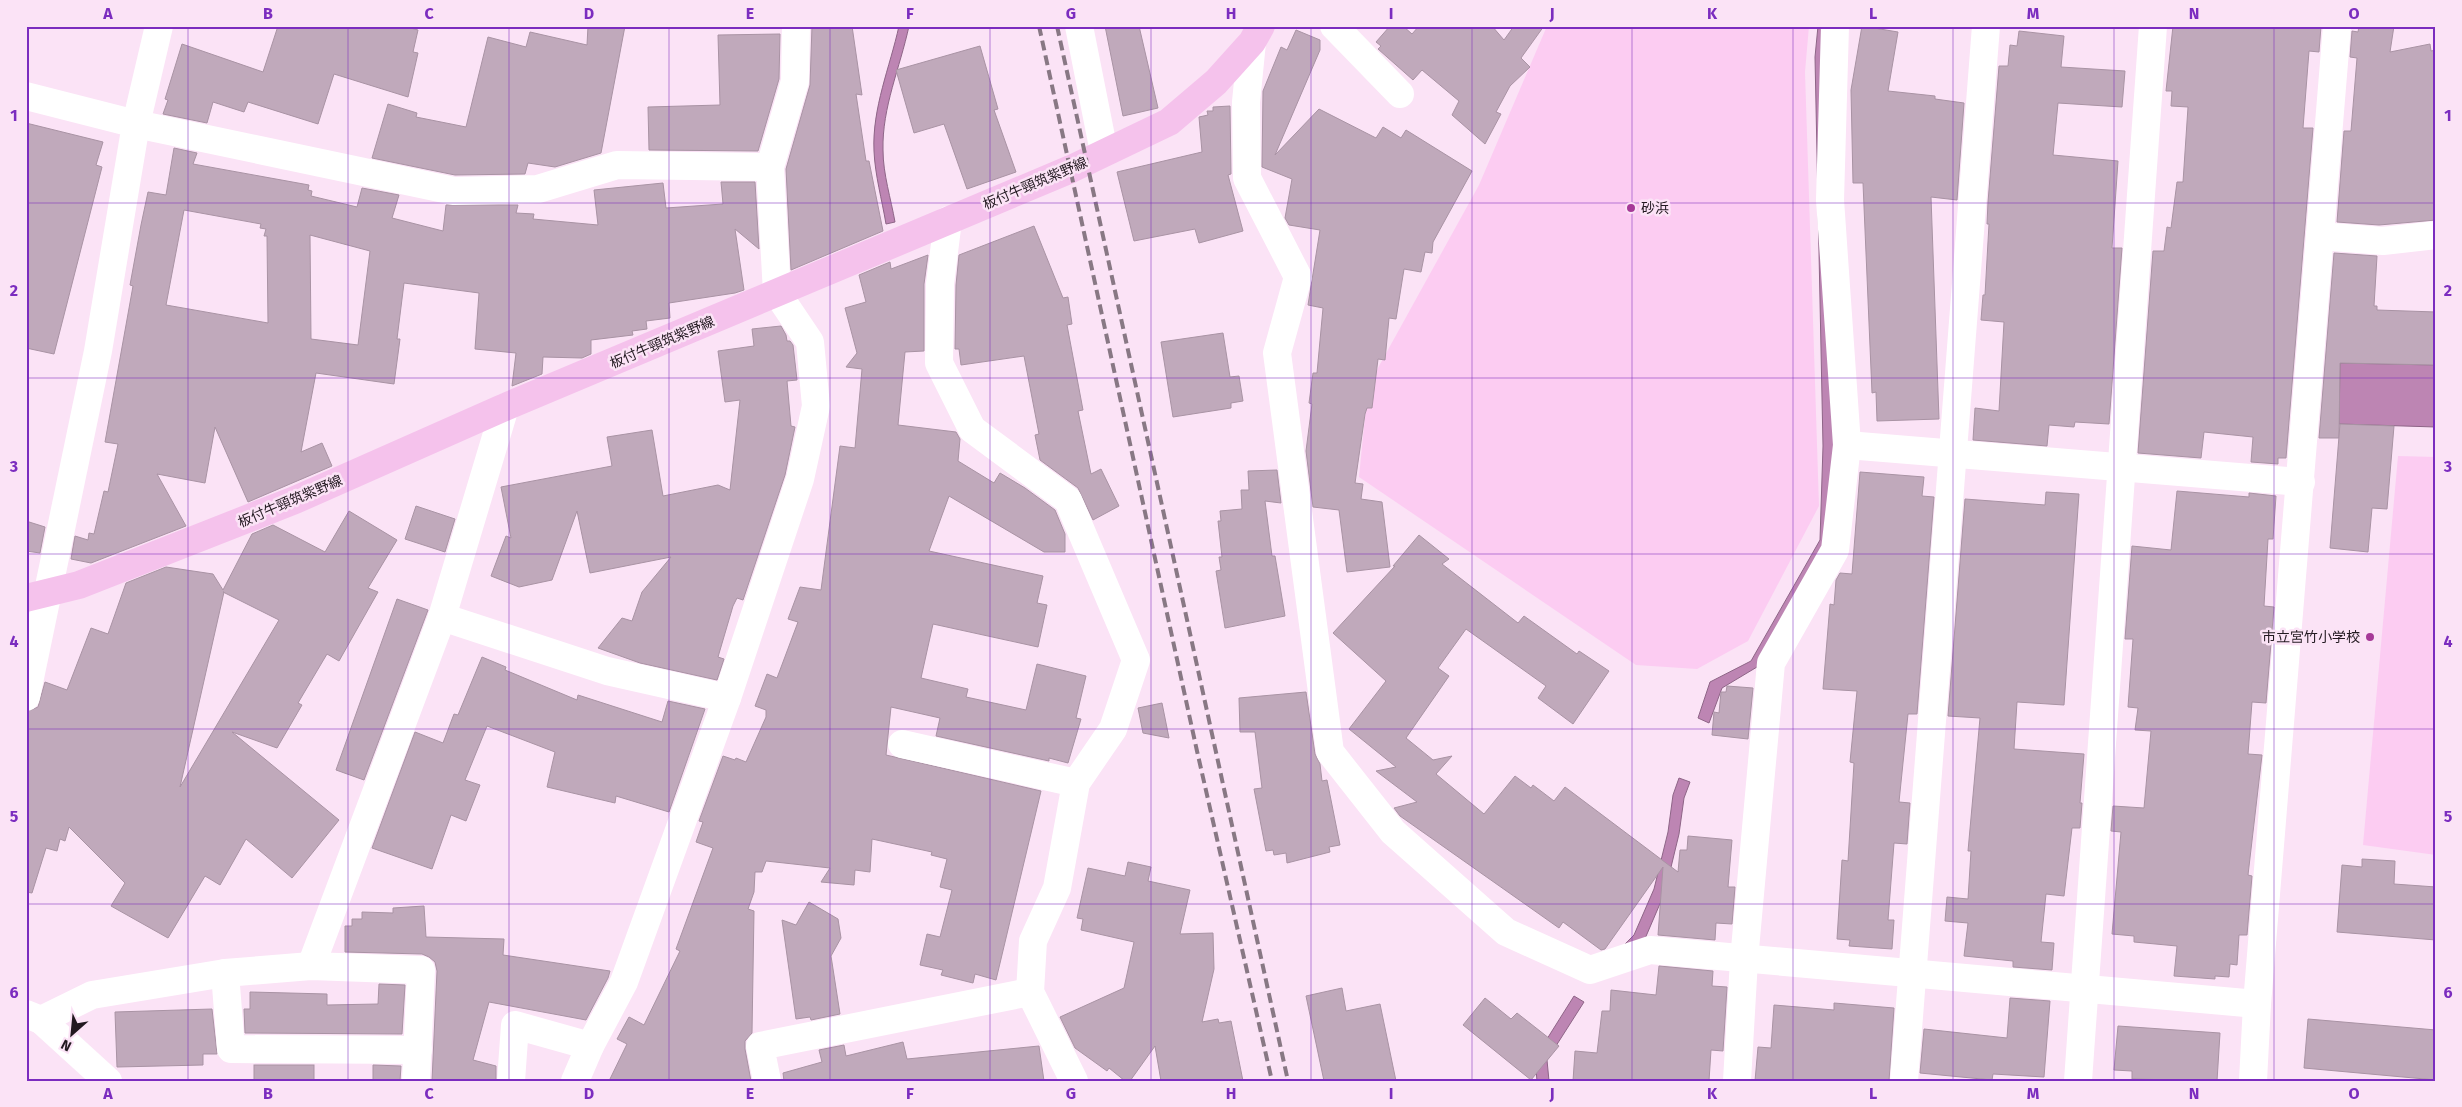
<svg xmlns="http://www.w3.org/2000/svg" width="2462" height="1107" font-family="'Fira Sans','Noto Sans JP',sans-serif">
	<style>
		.green { fill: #fcccf2 }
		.water { fill: #bd85b3; stroke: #8e6587 }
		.building { fill: #c0a9bb; stroke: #a993a4; fill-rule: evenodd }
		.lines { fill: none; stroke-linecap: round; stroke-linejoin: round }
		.minor { stroke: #fff; stroke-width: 28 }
		.major { stroke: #f5c2ec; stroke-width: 28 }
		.rail { stroke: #887884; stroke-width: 4; stroke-dasharray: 10 5; stroke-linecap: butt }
		.grid { fill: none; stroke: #7b2cbf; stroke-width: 1; stroke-opacity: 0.55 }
		.poi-dot { fill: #a63998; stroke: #fbe3f6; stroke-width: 2 }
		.labels { text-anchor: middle; stroke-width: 5; stroke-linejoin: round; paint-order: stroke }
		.street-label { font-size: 14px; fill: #221920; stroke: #fbe3f6 }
		.poi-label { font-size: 14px; fill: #221920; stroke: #fbe3f6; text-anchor: start }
		.neatline { fill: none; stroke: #7b2cbf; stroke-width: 2 }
		.grid-label { font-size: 16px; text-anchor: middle; font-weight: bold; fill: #7b2cbf }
	</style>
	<rect width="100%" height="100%" fill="#fbe3f6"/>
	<g class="green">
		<path d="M 1547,26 L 1809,26 L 1805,72 L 1819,506 L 1748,641 L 1697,669 L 1636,665 L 1359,477 L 1368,386 L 1479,185 Z"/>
		<path d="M 2398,456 L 2436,457 L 2436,855 L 2363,845 Z"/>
	</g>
	<g class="water">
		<path d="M 899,26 L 909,26 C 900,68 882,107 883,150 C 883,174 891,199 895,222 L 886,224 C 882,200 875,175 874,151 C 872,108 890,67 899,26 Z"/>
		<path d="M 1818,26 L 1825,26 L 1834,447 L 1829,544 L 1757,667 L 1722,688 L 1709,723 L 1698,718 L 1710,682 L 1751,661 L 1820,540 L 1823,446 L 1815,57 Z"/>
		<path d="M 2340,363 L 2436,365 L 2436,427 L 2339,424 Z"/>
		<path d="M 1679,778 L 1690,782 L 1684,798 L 1679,834 L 1665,892 L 1644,941 L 1610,959 L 1634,935 L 1654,889 L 1668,832 L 1673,795 Z"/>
		<path d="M 1574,996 L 1584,1002 L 1547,1060 L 1549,1081 L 1537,1081 L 1535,1058 Z"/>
	</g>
	<g class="building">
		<path d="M 278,26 L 403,26 L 418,30 L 413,52 L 418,53 L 408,97 L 334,74 L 318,124 L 248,102 L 244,112 L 213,102 L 207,123 L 163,114 L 168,100 L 165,99 L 182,44 L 263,72 Z"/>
		<path d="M 588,26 L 625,26 L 601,153 L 555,167 L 528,163 L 525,174 L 455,175 L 372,158 L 388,104 L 417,113 L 416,117 L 466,127 L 488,37 L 526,47 L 530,32 L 587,45 Z"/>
		<path d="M 812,26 L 852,26 L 862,95 L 856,94 L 866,161 L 869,161 L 883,231 L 791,270 L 786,169 L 810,85 Z"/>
		<path d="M 1105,26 L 1139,26 L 1158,108 L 1123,116 Z"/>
		<path d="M 1390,26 L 1403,26 L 1412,34 L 1419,26 L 1492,26 L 1504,40 L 1514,26 L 1544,26 L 1521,58 L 1530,67 L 1510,86 L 1496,112 L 1501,114 L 1485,144 L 1452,115 L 1459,101 L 1422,70 L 1413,80 L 1378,49 L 1381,46 L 1376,42 Z"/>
		<path d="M 1862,26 L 1898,32 L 1888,91 L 1935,96 L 1935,99 L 1964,103 L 1957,200 L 1931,197 L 1939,419 L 1877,421 L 1876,392 L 1872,393 L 1863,183 L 1853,183 L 1851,90 Z"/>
		<path d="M 2173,26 L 2321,26 L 2319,52 L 2309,51 L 2303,128 L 2313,128 L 2286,458 L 2278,458 L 2278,464 L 2251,462 L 2253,437 L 2204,432 L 2201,458 L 2138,453 L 2153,251 L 2164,251 L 2167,227 L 2171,228 L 2177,182 L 2183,182 L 2188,107 L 2171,106 L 2172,91 L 2166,91 Z"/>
		<path d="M 2359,26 L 2394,26 L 2390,52 L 2430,44 L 2431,51 L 2436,50 L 2436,220 L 2379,225 L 2337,222 L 2344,131 L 2351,131 L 2357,58 L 2350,57 L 2352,31 L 2358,32 Z"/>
		<path d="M 1296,30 L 1320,40 L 1320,50 L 1275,155 L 1319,109 L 1376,138 L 1383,127 L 1401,138 L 1406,130 L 1472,171 L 1433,242 L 1432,253 L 1425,252 L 1421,272 L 1404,269 L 1396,319 L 1389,318 L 1385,360 L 1378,359 L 1372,408 L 1367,408 L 1365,414 L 1355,483 L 1363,484 L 1361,499 L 1382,502 L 1390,567 L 1347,572 L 1339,510 L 1313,507 L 1306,451 L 1312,404 L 1309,403 L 1313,373 L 1317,373 L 1323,308 L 1308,305 L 1320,230 L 1289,225 L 1285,218 L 1292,179 L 1262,167 L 1263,91 L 1281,47 L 1287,50 Z"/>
		<path d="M 2019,31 L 2064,36 L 2061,67 L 2125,71 L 2122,107 L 2058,103 L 2053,155 L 2118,161 L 2112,248 L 2122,248 L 2109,424 L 2075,422 L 2074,427 L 2049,425 L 2047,446 L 1973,440 L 1975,408 L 1999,411 L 2004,322 L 1981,320 L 1983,295 L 1985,295 L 1989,224 L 1987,224 L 1988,202 L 1999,66 L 2008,66 L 2010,45 L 2017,46 Z"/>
		<path d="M 780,34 L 779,79 L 758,151 L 649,150 L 648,107 L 720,105 L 718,35 Z"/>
		<path d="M 980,46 L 998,109 L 994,110 L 1016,172 L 967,189 L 944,124 L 914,133 L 896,70 Z"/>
		<path d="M 1230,106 L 1231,174 L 1228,175 L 1243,231 L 1199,243 L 1195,229 L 1134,241 L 1117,172 L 1202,152 L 1199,117 L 1208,115 L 1207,111 L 1213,111 L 1213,107 Z"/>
		<path d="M 26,123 L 103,142 L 96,165 L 102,167 L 54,354 L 26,348 Z"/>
		<path d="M 174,148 L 197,153 L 193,164 L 309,185 L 308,190 L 312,191 L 311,196 L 357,207 L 362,188 L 399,195 L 392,218 L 443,231 L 446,205 L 518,205 L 516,213 L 534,214 L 533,219 L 598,225 L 594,190 L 663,183 L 666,208 L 723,204 L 721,182 L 755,182 L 759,249 L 735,229 L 744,290 L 735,293 L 669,303 L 670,318 L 646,321 L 647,329 L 632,331 L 633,335 L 591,340 L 591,354 L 582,358 L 543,357 L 542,374 L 512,386 L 516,353 L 475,349 L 479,293 L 404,283 L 397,339 L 400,339 L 394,384 L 316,373 L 301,452 L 322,443 L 332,466 L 248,502 L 215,427 L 205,483 L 157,474 L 186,526 L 91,563 L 71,559 L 75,536 L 88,540 L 89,533 L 94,534 L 104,491 L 108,492 L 118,444 L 105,442 L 133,286 L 130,285 L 141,225 L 148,192 L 166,195 ZM 184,210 L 261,224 L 260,228 L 266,229 L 264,236 L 267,236 L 268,323 L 166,305 ZM 310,235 L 370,251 L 358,345 L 311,339 Z"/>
		<path d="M 1034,226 L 1063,298 L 1068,297 L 1072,324 L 1067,325 L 1083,410 L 1078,411 L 1091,474 L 1101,469 L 1119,506 L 1093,520 L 1078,488 L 1040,460 L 1035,435 L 1039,434 L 1024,356 L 961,365 L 959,349 L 955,349 L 956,285 L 959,255 Z"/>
		<path d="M 2334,253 L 2377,256 L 2374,306 L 2377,306 L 2377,310 L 2436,312 L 2436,365 L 2340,363 L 2339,438 L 2319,438 Z"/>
		<path d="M 928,255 L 924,284 L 924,351 L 905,352 L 898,425 L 956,432 L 960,439 L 958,461 L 994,483 L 1000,473 L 1025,488 L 1055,510 L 1065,534 L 1065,552 L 1044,552 L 949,496 L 929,551 L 1043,576 L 1037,603 L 1047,605 L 1038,647 L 933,624 L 921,678 L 968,689 L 966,697 L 1026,710 L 1037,664 L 1086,676 L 1076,718 L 1081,719 L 1068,763 L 1049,758 L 1049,761 L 936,736 L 940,718 L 891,707 L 886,755 L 1041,791 L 996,980 L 975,974 L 973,983 L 941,975 L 943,970 L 920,965 L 927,934 L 940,937 L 952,890 L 940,887 L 947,859 L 931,855 L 932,852 L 872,839 L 870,872 L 855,870 L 854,885 L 821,882 L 830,868 L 766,861 L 762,872 L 755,872 L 754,892 L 748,909 L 754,911 L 752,1033 L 745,1041 L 745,1049 L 751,1081 L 609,1081 L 627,1044 L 617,1039 L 629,1017 L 644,1025 L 680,951 L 676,949 L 713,848 L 696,842 L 703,822 L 699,821 L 723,756 L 735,760 L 736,758 L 746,762 L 766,717 L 766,710 L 755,706 L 767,674 L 777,678 L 798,622 L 788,619 L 800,587 L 821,590 L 840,446 L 855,448 L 862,369 L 846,367 L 857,353 L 845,308 L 866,302 L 859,275 L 890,262 L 891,269 Z"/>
		<path d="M 781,326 L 786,335 L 787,341 L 790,341 L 793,345 L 797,380 L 787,381 L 791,426 L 795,427 L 785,475 L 743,600 L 737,598 L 733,606 L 718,657 L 724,659 L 717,680 L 640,663 L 598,648 L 622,618 L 632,621 L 642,592 L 671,557 L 590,573 L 577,511 L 552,580 L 519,587 L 491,576 L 506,536 L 511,538 L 501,487 L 612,466 L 607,437 L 652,430 L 663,496 L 718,485 L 730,490 L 740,400 L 725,402 L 718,351 L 754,346 L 752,329 Z"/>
		<path d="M 1223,333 L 1230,377 L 1239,376 L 1243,401 L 1231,403 L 1231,408 L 1173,417 L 1161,342 Z"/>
		<path d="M 2340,424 L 2394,426 L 2387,509 L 2372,508 L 2368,552 L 2330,548 Z"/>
		<path d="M 1277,470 L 1281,503 L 1265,501 L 1272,556 L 1275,556 L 1285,616 L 1225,628 L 1216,571 L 1221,570 L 1219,557 L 1222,557 L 1218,521 L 1221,521 L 1220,511 L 1242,509 L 1241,490 L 1249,490 L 1248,471 Z"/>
		<path d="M 1860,472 L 1924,477 L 1922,496 L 1934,497 L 1917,714 L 1908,714 L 1899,802 L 1910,803 L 1907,844 L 1894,843 L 1888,920 L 1894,920 L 1892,949 L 1849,946 L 1850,940 L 1837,939 L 1842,860 L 1848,861 L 1854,763 L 1850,762 L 1857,691 L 1823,689 L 1830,604 L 1834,605 L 1836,580 L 1840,573 L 1852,574 Z"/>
		<path d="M 2177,491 L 2249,497 L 2249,493 L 2276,496 L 2273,539 L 2268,539 L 2264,606 L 2274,607 L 2266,703 L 2252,702 L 2248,754 L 2262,755 L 2248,875 L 2252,876 L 2247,935 L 2239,935 L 2237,965 L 2230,964 L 2229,977 L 2215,976 L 2215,979 L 2174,976 L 2177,946 L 2134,942 L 2134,936 L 2112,934 L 2121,832 L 2111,831 L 2113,806 L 2144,808 L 2151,731 L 2135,730 L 2138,708 L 2128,707 L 2133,639 L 2125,639 L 2132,546 L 2171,550 Z"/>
		<path d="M 2046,492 L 2079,494 L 2064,705 L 2017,702 L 2014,749 L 2084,754 L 2080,803 L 2082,803 L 2080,828 L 2072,828 L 2064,896 L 2046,894 L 2041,942 L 2054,943 L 2052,970 L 2013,967 L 2013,961 L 1964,956 L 1968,923 L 1945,921 L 1947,897 L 1968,899 L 1971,851 L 1968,851 L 1980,718 L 1948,716 L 1965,499 L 2045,505 Z"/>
		<path d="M 416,506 L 455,519 L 445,552 L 405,539 Z"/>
		<path d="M 349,511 L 397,540 L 368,588 L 378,592 L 339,661 L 327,654 L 298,703 L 302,705 L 277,748 L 232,732 L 339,820 L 292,878 L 246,839 L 220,885 L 205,876 L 168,938 L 111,906 L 125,883 L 69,827 L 65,841 L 60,839 L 57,851 L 46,848 L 32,893 L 26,892 L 26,712 L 38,707 L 45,682 L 67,690 L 91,628 L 108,634 L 126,583 L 166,567 L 213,574 L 223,590 L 252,534 L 273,525 L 325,552 ZM 223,592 L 279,620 L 180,787 L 224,592 Z"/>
		<path d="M 26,521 L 45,527 L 40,553 L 26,551 Z"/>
		<path d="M 1419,535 L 1449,559 L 1442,564 L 1518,623 L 1524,616 L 1577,654 L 1579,651 L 1609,671 L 1573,724 L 1538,698 L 1546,686 L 1466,629 L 1438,668 L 1449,676 L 1406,738 L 1433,760 L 1452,756 L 1436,774 L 1484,814 L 1515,776 L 1531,788 L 1533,785 L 1554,801 L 1565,787 L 1678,872 L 1680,850 L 1687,850 L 1688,836 L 1732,840 L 1728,887 L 1735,887 L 1732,924 L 1716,923 L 1715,940 L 1658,935 L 1663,867 L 1605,949 L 1601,950 L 1563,922 L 1559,928 L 1400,816 L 1394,808 L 1417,802 L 1376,771 L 1396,767 L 1349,729 L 1386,681 L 1333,633 L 1395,566 L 1393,566 Z"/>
		<path d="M 397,599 L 428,610 L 364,780 L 336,770 Z"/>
		<path d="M 482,657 L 506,667 L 505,670 L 577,700 L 578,695 L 662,722 L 668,701 L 705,709 L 669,812 L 616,796 L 615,803 L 547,787 L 555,752 L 487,726 L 465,780 L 480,785 L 466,821 L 451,815 L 432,869 L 372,848 L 415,732 L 443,743 L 454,714 L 458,715 Z"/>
		<path d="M 1727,686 L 1753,688 L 1748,739 L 1712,735 L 1714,712 L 1719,713 L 1721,692 L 1726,692 Z"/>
		<path d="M 1306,692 L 1315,754 L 1320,764 L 1322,781 L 1327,780 L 1340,845 L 1329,847 L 1330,852 L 1287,863 L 1286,853 L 1274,855 L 1273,850 L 1266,851 L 1254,789 L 1262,788 L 1255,732 L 1240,732 L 1239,698 Z"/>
		<path d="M 1162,703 L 1169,738 L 1143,733 L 1138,708 Z"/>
		<path d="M 2362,859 L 2395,861 L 2394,884 L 2436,887 L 2436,940 L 2337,932 L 2342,865 L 2362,867 Z"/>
		<path d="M 1128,862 L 1151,867 L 1148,881 L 1190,890 L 1180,934 L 1213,933 L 1214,969 L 1202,1022 L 1218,1019 L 1219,1023 L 1231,1021 L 1243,1081 L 1161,1081 L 1155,1046 L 1130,1081 L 1125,1081 L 1109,1068 L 1107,1071 L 1075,1048 L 1060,1017 L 1124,988 L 1134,942 L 1081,930 L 1083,919 L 1077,918 L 1088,868 L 1125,876 Z"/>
		<path d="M 809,902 L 838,919 L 841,938 L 831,956 L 840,1014 L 811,1020 L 810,1017 L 796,1019 L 782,920 L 796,925 Z"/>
		<path d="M 424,906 L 426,937 L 504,939 L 503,955 L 610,971 L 608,978 L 586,1020 L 489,1002 L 473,1060 L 496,1066 L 496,1081 L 432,1081 L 437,971 L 435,962 L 429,957 L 422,954 L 345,952 L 345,926 L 352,926 L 352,919 L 362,919 L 362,912 L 393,913 L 393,908 Z"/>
		<path d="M 1659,966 L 1713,971 L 1712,986 L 1727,987 L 1723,1051 L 1711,1050 L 1709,1081 L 1573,1081 L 1575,1051 L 1597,1053 L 1602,1011 L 1610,1011 L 1611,990 L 1656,995 Z"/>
		<path d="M 379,984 L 405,985 L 402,1034 L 245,1033 L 244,1009 L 250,1009 L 250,992 L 327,994 L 327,1005 L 378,1004 Z"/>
		<path d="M 1342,988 L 1346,1011 L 1380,1004 L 1396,1081 L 1324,1081 L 1306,996 Z"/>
		<path d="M 1485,998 L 1511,1019 L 1517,1013 L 1559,1046 L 1531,1080 L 1463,1025 Z"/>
		<path d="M 2010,998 L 2050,1001 L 2044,1077 L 1993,1074 L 1992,1080 L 1920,1073 L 1924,1029 L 2007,1038 Z"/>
		<path d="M 1834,1003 L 1894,1008 L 1889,1081 L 1755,1081 L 1758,1047 L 1771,1048 L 1774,1005 L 1834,1010 Z"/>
		<path d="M 212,1009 L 217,1054 L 203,1054 L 203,1065 L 117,1067 L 115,1012 Z"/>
		<path d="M 2308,1019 L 2436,1030 L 2436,1080 L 2304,1068 Z"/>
		<path d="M 2118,1026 L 2220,1033 L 2217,1081 L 2132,1079 L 2132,1071 L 2114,1070 Z"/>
		<path d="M 903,1042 L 907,1059 L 1039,1046 L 1044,1081 L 784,1081 L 783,1073 L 822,1062 L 819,1050 L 844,1045 L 846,1056 Z"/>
		<rect x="254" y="1065" width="60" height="16"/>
		<path d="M 373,1065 L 401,1066 L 400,1081 L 373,1081 Z"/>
	</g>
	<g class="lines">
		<g class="minor">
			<path d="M 1079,26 L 1104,152"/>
			<path d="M 1334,26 L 1400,94"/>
			<path d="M 1252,42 L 1246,102 L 1247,178 L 1298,277 L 1277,353 L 1330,752 L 1393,832 L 1506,932 L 1590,970 L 1650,950 L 2257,1004"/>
			<path d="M 26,96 L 136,124 L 454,191 L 538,189 L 617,165 L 770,167"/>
			<path d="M 948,220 L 940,284 L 939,363 L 972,429 L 1068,500 L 1136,660 L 1113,729 L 1076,783 L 1057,888 L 1033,941 L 1030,992 L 1074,1081"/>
			<path d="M 2320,236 L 2383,241 L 2436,235"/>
			<path d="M 1847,445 L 2301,482"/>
			<path d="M 442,617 L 607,671 L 727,698"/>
			<path d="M 26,697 L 98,351 L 136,124 L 159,26"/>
			<path d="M 902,744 L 1076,783"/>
			<path d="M 311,966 L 442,617 L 505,407"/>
			<path d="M 225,973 L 231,1049 L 418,1050"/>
			<path d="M 26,1014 L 41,1020 L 108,1081"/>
			<path d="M 41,1020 L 92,995 L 225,973 L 311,966 L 421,970 L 416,1081"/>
			<path d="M 511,1081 L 515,1025 L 590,1046"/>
			<path d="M 575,1081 L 590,1046 L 624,982 L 727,698 L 800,479 L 816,406 L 810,342 L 777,293 L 770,167 L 795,81 L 796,26"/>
			<path d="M 767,1081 L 760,1046 L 1030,992"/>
			<path d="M 1737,1081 L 1744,960 L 1771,663 L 1835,550 L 1847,445 L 1830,200 L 1835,26"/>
			<path d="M 1904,1081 L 1986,26"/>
			<path d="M 2078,1081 L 2153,26"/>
			<path d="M 2253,1081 L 2257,1004 L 2337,26"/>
		</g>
		<path class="major" d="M 26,598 L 79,585 L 295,500 L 505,407 L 1071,169 L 1169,122 L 1216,82 L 1252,42 L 1261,26"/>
		<g class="rail">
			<path d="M 1039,26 L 1197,751 L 1272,1081"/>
			<path d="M 1057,26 L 1288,1081"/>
		</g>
	</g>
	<path class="grid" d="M 188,26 L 188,1081M 348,26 L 348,1081M 509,26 L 509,1081M 669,26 L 669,1081M 830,26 L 830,1081M 990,26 L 990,1081M 1151,26 L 1151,1081M 1311,26 L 1311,1081M 1472,26 L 1472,1081M 1632,26 L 1632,1081M 1793,26 L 1793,1081M 1953,26 L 1953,1081M 2114,26 L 2114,1081M 2274,26 L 2274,1081M 26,203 L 2436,203M 26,378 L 2436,378M 26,554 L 2436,554M 26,729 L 2436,729M 26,904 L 2436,904"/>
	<g class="poi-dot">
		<circle cx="1631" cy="208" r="5"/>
		<circle cx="2370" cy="637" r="5"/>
	</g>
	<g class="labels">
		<g class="street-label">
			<text transform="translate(1035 183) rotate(-23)" y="5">板付牛頸筑紫野線</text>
			<text transform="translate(662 342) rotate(-23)" y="5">板付牛頸筑紫野線</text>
			<text transform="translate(290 501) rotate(-23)" y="5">板付牛頸筑紫野線</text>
		</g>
		<g class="poi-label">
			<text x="1641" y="213">砂浜</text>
			<text x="2360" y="642" text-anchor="end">市立宮竹小学校</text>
		</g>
	</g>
	<rect width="2462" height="1107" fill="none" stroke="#fbe3f6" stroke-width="55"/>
	<g transform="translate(72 1034) rotate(207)" stroke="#fbe3f6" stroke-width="4" paint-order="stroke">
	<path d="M0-4L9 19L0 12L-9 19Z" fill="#221920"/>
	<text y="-8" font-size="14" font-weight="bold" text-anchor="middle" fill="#221920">N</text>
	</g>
	<rect x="28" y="28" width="2406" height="1052" class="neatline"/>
	<g class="grid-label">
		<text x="108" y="19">A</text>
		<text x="268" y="19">B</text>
		<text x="429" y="19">C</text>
		<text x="589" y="19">D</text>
		<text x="750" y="19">E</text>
		<text x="910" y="19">F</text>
		<text x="1071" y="19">G</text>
		<text x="1231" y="19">H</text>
		<text x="1391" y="19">I</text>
		<text x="1552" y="19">J</text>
		<text x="1712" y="19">K</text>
		<text x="1873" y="19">L</text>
		<text x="2033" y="19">M</text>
		<text x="2194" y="19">N</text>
		<text x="2354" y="19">O</text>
		<text x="14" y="121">1</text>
		<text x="2448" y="121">1</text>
		<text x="14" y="296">2</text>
		<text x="2448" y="296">2</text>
		<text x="14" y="472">3</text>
		<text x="2448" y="472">3</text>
		<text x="14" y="647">4</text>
		<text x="2448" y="647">4</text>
		<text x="14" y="822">5</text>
		<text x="2448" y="822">5</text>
		<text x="14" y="998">6</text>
		<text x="2448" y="998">6</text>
		<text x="108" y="1099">A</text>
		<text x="268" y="1099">B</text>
		<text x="429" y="1099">C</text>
		<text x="589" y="1099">D</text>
		<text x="750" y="1099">E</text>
		<text x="910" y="1099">F</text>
		<text x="1071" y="1099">G</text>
		<text x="1231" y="1099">H</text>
		<text x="1391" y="1099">I</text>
		<text x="1552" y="1099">J</text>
		<text x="1712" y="1099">K</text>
		<text x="1873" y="1099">L</text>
		<text x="2033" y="1099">M</text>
		<text x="2194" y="1099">N</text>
		<text x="2354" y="1099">O</text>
	</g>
</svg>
